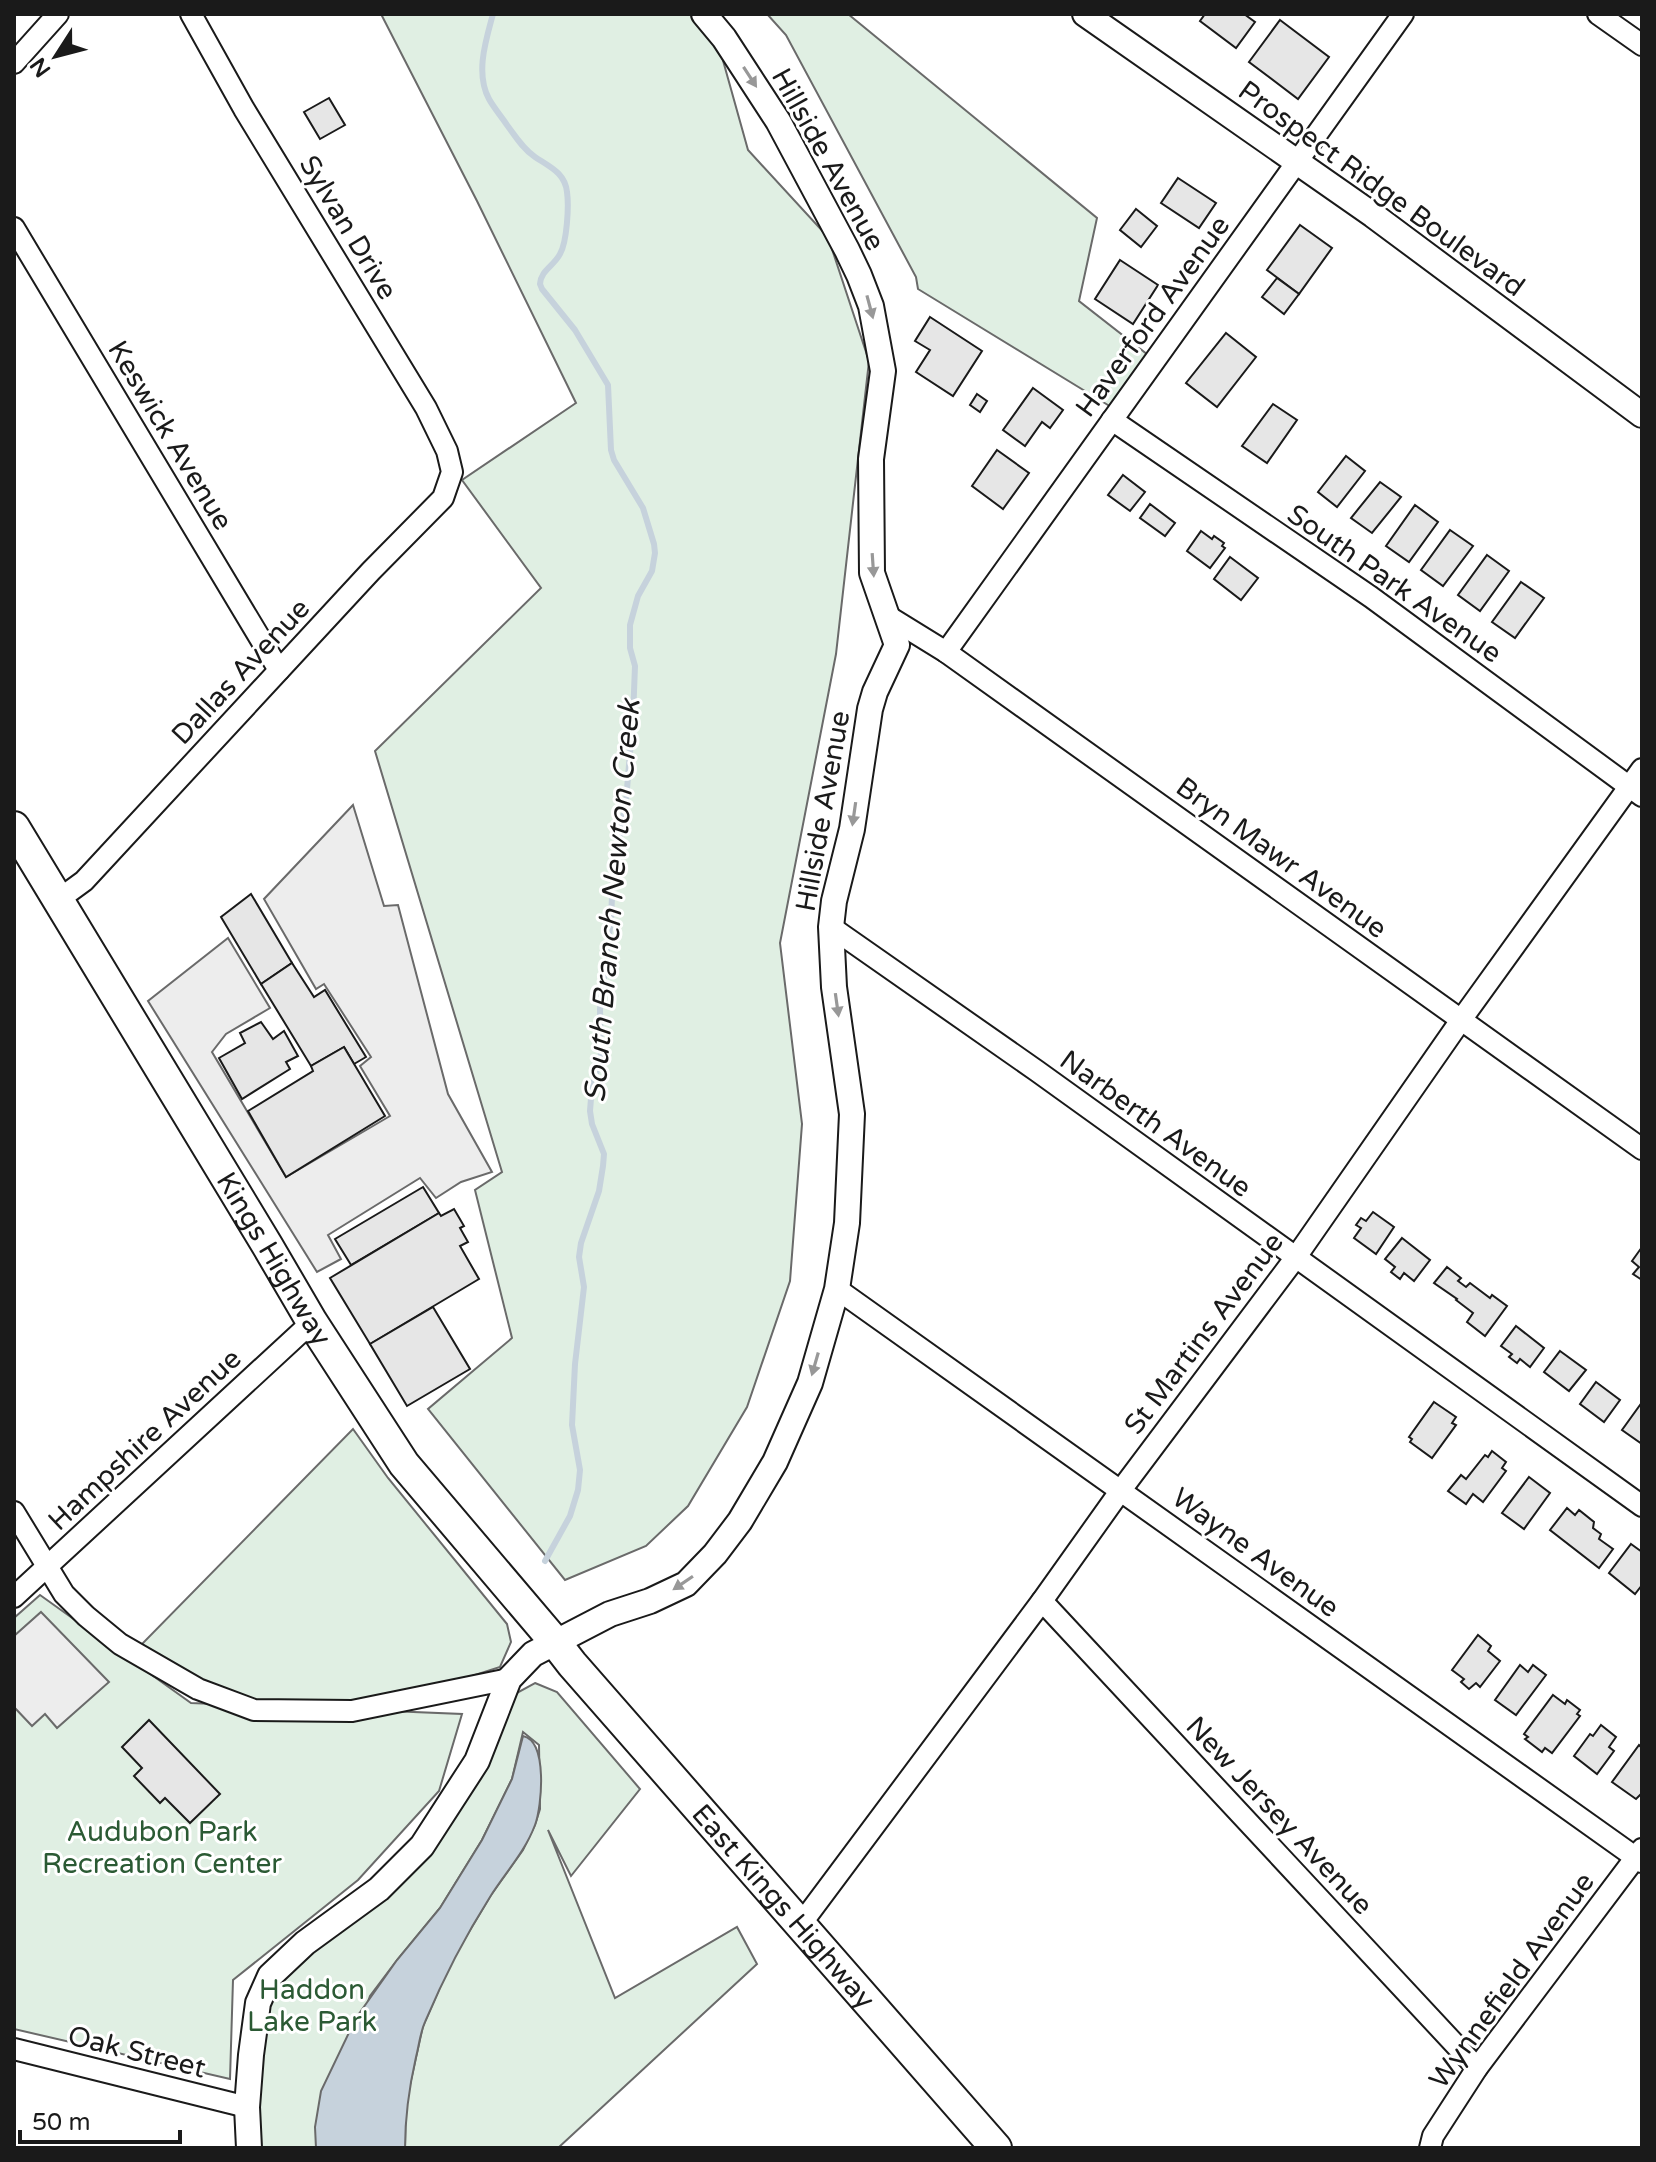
<svg xmlns="http://www.w3.org/2000/svg" width="1656" height="2162" font-family="'Varela Round',sans-serif">
	<style>
		.green { fill: #e0efe3; stroke: #6a6a6a; stroke-width: 2 }
		.parking { fill: #ededed; stroke: #6a6a6a; stroke-width: 2 }
		.water { fill: #c6d2dc; stroke: #6a6a6a; stroke-width: 2 }
		.lines { fill: none; stroke-linecap: round; stroke-linejoin: round }
		.stream { stroke: #c6d2dc; stroke-width: 6 }
		.building { fill: #e6e6e6; stroke: #1a1a1a; stroke-width: 2 }
		.minor-casing { stroke: #1a1a1a; stroke-width: 24 }
		.tertiary-casing { stroke: #1a1a1a; stroke-width: 28 }
		.primary-casing { stroke: #1a1a1a; stroke-width: 34 }
		.minor { stroke: #fff; stroke-width: 20 }
		.tertiary { stroke: #fff; stroke-width: 24 }
		.primary { stroke: #fff; stroke-width: 30 }
		.oneway { fill: #989898 }
		.labels { text-anchor: middle; stroke-width: 6; stroke-linejoin: round; paint-order: stroke }
		.street-label { font-size: 28px; fill: #1a1a1a; stroke: #fff }
		.park-label { font-size: 28px; fill: #2b5a34; stroke: #fff }
		.water-label { font-size: 30px; font-style: italic; fill: #1a1a1a; stroke: #fff }
	</style>
	<rect width="100%" height="100%" fill="#fff"/>
	<g class="green">
		<path d="M 381,14 L 710,14 L 748,150 L 828,237 L 869,361 L 836,654 L 780,943 L 802,1124 L 790,1281 L 747,1407 L 688,1506 L 646,1546 L 565,1580 L 428,1409 L 512,1338 L 475,1190 L 502,1172 L 375,751 L 541,588 L 462,480 L 576,403 L 477,201 Z"/>
		<path d="M 767,14 L 848,14 L 1097,218 L 1079,301 L 1157,362 L 1121,413 L 918,289 L 916,277 L 786,35 Z"/>
		<path d="M 353,1429 L 388,1478 L 507,1624 L 511,1642 L 500,1667 L 444,1685 L 355,1703 L 257,1700 L 200,1682 L 141,1645 Z"/>
		<path d="M 40,1595 L 191,1703 L 462,1714 L 439,1791 L 358,1880 L 233,1980 L 230,2079 L 14,2029 L 14,1618 Z"/>
		<path d="M 535,1683 L 557,1692 L 640,1789 L 571,1876 L 548,1830 L 615,1998 L 737,1927 L 757,1964 L 558,2148 L 405,2148 L 406,2103 L 423,2026 L 451,1962 L 491,1895 L 523,1850 L 535,1825 L 540,1809 L 539,1745 L 523,1732 L 512,1779 L 482,1840 L 440,1908 L 397,1960 L 370,1996 L 316,2148 L 257,2148 L 264,2006 L 275,1978 L 385,1891 L 513,1695 Z"/>
	</g>
	<g class="parking">
		<path d="M 353,805 L 384,906 L 398,905 L 448,1094 L 492,1172 L 461,1182 L 436,1198 L 420,1178 L 328,1235 L 341,1259 L 317,1272 L 148,1001 L 228,938 L 270,1008 L 226,1034 L 212,1052 L 286,1177 L 390,1116 L 360,1066 L 371,1057 L 324,984 L 316,989 L 264,899 Z"/>
		<path d="M 41,1612 L 109,1682 L 57,1728 L 45,1714 L 32,1726 L 14,1707 L 14,1636 Z"/>
	</g>
	<path class="water" d="M 523,1736 C 548,1741 542,1806 535,1825 C 525,1852 505,1873 490,1897 C 464,1938 444,1977 425,2022 C 420,2033 419,2046 416,2057 C 409,2088 405,2117 405,2148 L 316,2148 L 315,2127 L 321,2091 L 356,2018 L 397,1960 L 440,1908 L 482,1840 L 512,1779 Z"/>
	<g class="lines">
		<path class="stream" d="M 493,14 C 486,40 475,73 489,99 C 494,108 501,116 507,125 C 515,136 523,149 535,157 C 550,167 565,173 567,192 C 569,206 567,242 560,254 C 554,266 541,270 540,284 L 542,289 L 575,330 L 608,385 L 611,450 L 614,460 L 643,508 L 654,544 L 655,553 L 652,571 L 638,596 L 630,625 L 630,648 L 635,666 L 633,717 L 626,801 L 613,874 L 611,919 L 600,1009 L 601,1058 L 592,1086 L 590,1111 L 592,1124 L 604,1154 L 603,1166 L 599,1191 L 581,1243 L 579,1257 L 584,1287 L 575,1364 L 572,1425 L 580,1470 L 578,1490 L 570,1516 L 545,1561"/>
	</g>
	<g class="building">
		<path d="M 1205,14 L 1244,14 L 1255,22 L 1236,48 L 1200,21 Z"/>
		<path d="M 1280,20 L 1329,57 L 1298,99 L 1249,62 Z"/>
		<path d="M 329,98 L 345,125 L 320,139 L 304,112 Z"/>
		<path d="M 1178,178 L 1216,203 L 1199,228 L 1161,203 Z"/>
		<path d="M 1136,209 L 1157,226 L 1141,247 L 1120,230 Z"/>
		<path d="M 1300,225 L 1332,248 L 1299,294 L 1267,270 Z"/>
		<path d="M 1120,260 L 1158,285 L 1133,324 L 1095,299 Z"/>
		<path d="M 1277,278 L 1299,294 L 1284,314 L 1262,297 Z"/>
		<path d="M 930,317 L 982,351 L 953,396 L 916,372 L 930,350 L 915,341 Z"/>
		<path d="M 1226,333 L 1256,357 L 1217,407 L 1186,383 Z"/>
		<path d="M 1033,388 L 1063,410 L 1050,428 L 1042,422 L 1025,446 L 1003,430 Z"/>
		<path d="M 977,394 L 987,401 L 980,412 L 970,405 Z"/>
		<path d="M 1273,404 L 1297,420 L 1267,463 L 1242,446 Z"/>
		<path d="M 997,450 L 1029,473 L 1003,509 L 972,486 Z"/>
		<path d="M 1346,456 L 1365,471 L 1337,507 L 1318,492 Z"/>
		<path d="M 1123,475 L 1145,492 L 1130,511 L 1108,495 Z"/>
		<path d="M 1380,482 L 1401,497 L 1372,533 L 1351,518 Z"/>
		<path d="M 1150,504 L 1175,523 L 1165,536 L 1140,518 Z"/>
		<path d="M 1415,505 L 1438,522 L 1409,562 L 1386,546 Z"/>
		<path d="M 1450,530 L 1473,546 L 1443,586 L 1421,570 Z"/>
		<path d="M 1201,531 L 1212,539 L 1214,536 L 1224,543 L 1222,546 L 1225,548 L 1210,568 L 1187,551 Z"/>
		<path d="M 1487,555 L 1509,571 L 1480,611 L 1458,595 Z"/>
		<path d="M 1230,557 L 1258,578 L 1241,600 L 1214,579 Z"/>
		<path d="M 1521,582 L 1544,598 L 1515,638 L 1492,622 Z"/>
		<path d="M 251,894 L 292,963 L 261,984 L 221,917 Z"/>
		<path d="M 292,963 L 314,997 L 325,990 L 366,1057 L 354,1064 L 344,1047 L 311,1066 L 261,984 Z"/>
		<path d="M 261,1022 L 273,1039 L 284,1031 L 298,1056 L 286,1062 L 290,1069 L 242,1099 L 219,1058 L 245,1043 L 240,1033 Z"/>
		<path d="M 344,1047 L 385,1116 L 286,1177 L 248,1111 L 313,1071 L 311,1066 Z"/>
		<path d="M 423,1187 L 439,1213 L 351,1265 L 335,1239 Z"/>
		<path d="M 454,1209 L 464,1226 L 460,1228 L 468,1242 L 460,1246 L 479,1279 L 370,1344 L 330,1278 L 439,1213 L 441,1216 Z"/>
		<path d="M 1373,1212 L 1394,1227 L 1376,1254 L 1354,1238 L 1361,1228 L 1356,1225 L 1361,1218 L 1366,1221 Z"/>
		<path d="M 1402,1238 L 1430,1260 L 1414,1281 L 1404,1273 L 1400,1279 L 1391,1272 L 1395,1267 L 1385,1259 Z"/>
		<path d="M 1642,1247 L 1642,1280 L 1633,1274 L 1639,1267 L 1632,1261 Z"/>
		<path d="M 1447,1267 L 1461,1278 L 1458,1281 L 1466,1287 L 1470,1283 L 1490,1298 L 1492,1295 L 1507,1306 L 1485,1336 L 1467,1322 L 1473,1313 L 1456,1300 L 1457,1299 L 1434,1283 Z"/>
		<path d="M 433,1307 L 470,1369 L 407,1406 L 370,1344 Z"/>
		<path d="M 1516,1326 L 1544,1348 L 1530,1367 L 1520,1359 L 1517,1363 L 1509,1357 L 1512,1354 L 1501,1346 Z"/>
		<path d="M 1560,1351 L 1586,1370 L 1569,1391 L 1544,1372 Z"/>
		<path d="M 1596,1382 L 1620,1400 L 1604,1422 L 1580,1404 Z"/>
		<path d="M 1434,1402 L 1456,1417 L 1452,1423 L 1456,1425 L 1432,1458 L 1410,1442 L 1412,1439 L 1409,1437 Z"/>
		<path d="M 1640,1405 L 1642,1407 L 1642,1444 L 1622,1430 Z"/>
		<path d="M 1492,1451 L 1506,1462 L 1502,1468 L 1506,1471 L 1483,1502 L 1473,1494 L 1466,1504 L 1448,1491 L 1461,1475 L 1466,1479 L 1485,1455 L 1488,1457 Z"/>
		<path d="M 1529,1477 L 1550,1493 L 1524,1529 L 1502,1513 Z"/>
		<path d="M 1567,1508 L 1575,1515 L 1579,1510 L 1594,1522 L 1593,1528 L 1601,1534 L 1599,1539 L 1613,1549 L 1599,1568 L 1550,1530 Z"/>
		<path d="M 1631,1544 L 1642,1552 L 1642,1585 L 1635,1594 L 1609,1573 Z"/>
		<path d="M 1478,1635 L 1491,1646 L 1488,1651 L 1500,1661 L 1480,1687 L 1476,1683 L 1469,1689 L 1461,1682 L 1464,1679 L 1452,1670 Z"/>
		<path d="M 1520,1665 L 1528,1672 L 1533,1665 L 1546,1675 L 1516,1715 L 1495,1700 Z"/>
		<path d="M 1553,1695 L 1565,1704 L 1567,1700 L 1580,1710 L 1577,1714 L 1580,1716 L 1552,1753 L 1545,1748 L 1542,1752 L 1525,1739 L 1528,1737 L 1524,1734 Z"/>
		<path d="M 149,1720 L 220,1794 L 190,1823 L 165,1798 L 160,1803 L 134,1776 L 142,1768 L 122,1747 Z"/>
		<path d="M 1601,1725 L 1616,1737 L 1609,1747 L 1614,1751 L 1597,1774 L 1574,1756 L 1590,1734 L 1593,1736 Z"/>
		<path d="M 1639,1745 L 1642,1748 L 1642,1793 L 1636,1799 L 1612,1782 Z"/>
	</g>
	<g class="lines">
		<defs>
			<g id="minor">
				<path d="M 1598,14 L 1642,45"/>
				<path d="M 14,63 L 58,14"/>
				<path d="M 14,228 L 279,670"/>
				<path d="M 1112,420 L 1371,597 L 1642,796"/>
				<path d="M 886,615 L 946,652 L 1642,1149"/>
				<path d="M 946,652 L 1403,14"/>
				<path d="M 58,900 L 84,881 L 371,571 L 443,498 L 452,472 L 447,451 L 426,408 L 244,109 L 191,14"/>
				<path d="M 831,927 L 1037,1071 L 1642,1506"/>
				<path d="M 837,1289 L 1642,1862"/>
				<path d="M 14,1512 L 64,1594 L 86,1616 L 120,1644 L 198,1689 L 254,1710 L 352,1711 L 509,1679"/>
				<path d="M 14,1597 L 312,1322"/>
				<path d="M 1042,1601 L 1477,2068"/>
				<path d="M 801,1924 L 1042,1601 L 1121,1490 L 1296,1257 L 1461,1020 L 1642,769"/>
				<path d="M 14,2049 L 247,2107"/>
				<path d="M 1430,2148 L 1433,2136 L 1477,2068 L 1642,1849"/>
			</g>
			<g id="tertiary">
				<path d="M 1085,14 L 1373,215 L 1642,415"/>
				<path d="M 249,2148 L 247,2107 L 251,2055 L 258,2003 L 270,1976 L 305,1943 L 379,1889 L 422,1846 L 477,1761 L 509,1679 L 533,1654 L 610,1614 L 650,1601 L 686,1584 L 715,1554 L 740,1521 L 775,1462 L 810,1383 L 837,1289 L 847,1223 L 852,1114 L 834,987 L 831,927 L 834,901 L 852,829 L 870,709 L 875,692 L 897,645 L 872,573 L 871,459 L 883,371 L 871,306 L 859,275 L 847,250 L 778,121 L 724,38 L 704,14"/>
			</g>
			<g id="primary">
				<path id="s1" d="M 14,827 L 267,1245 L 312,1322 L 404,1464 L 555,1642 L 572,1664 L 996,2148"/>
			</g>
		</defs>
		<use href="#minor" class="minor-casing"/>
		<use href="#tertiary" class="tertiary-casing"/>
		<use href="#primary" class="primary-casing"/>
		<use href="#minor" class="minor"/>
		<use href="#tertiary" class="tertiary"/>
		<use href="#primary" class="primary"/>
	</g>
	<defs><path id="oneway-solid" d="M-6-.8H1V-3.2L6.5 0L1 3.2V.8H-6Z" transform="scale(2)"/></defs>
	<g class="oneway">
		<use href="#oneway-solid" transform="translate(750 77) rotate(57)"/>
		<use href="#oneway-solid" transform="translate(870 307) rotate(75)"/>
		<use href="#oneway-solid" transform="translate(873 565) rotate(86)"/>
		<use href="#oneway-solid" transform="translate(854 814) rotate(98)"/>
		<use href="#oneway-solid" transform="translate(837 1005) rotate(82)"/>
		<use href="#oneway-solid" transform="translate(815 1364) rotate(106)"/>
		<use href="#oneway-solid" transform="translate(683 1583) rotate(146)"/>
	</g>
	<g class="labels">
		<g class="street-label">
			<text transform="translate(829 159) rotate(61)" y="10">Hillside Avenue</text>
			<text transform="translate(1382 188) rotate(36)" y="10">Prospect Ridge Boulevard</text>
			<text transform="translate(349 227) rotate(59)" y="10">Sylvan Drive</text>
			<text transform="translate(1152 316) rotate(-54)" y="10">Haverford Avenue</text>
			<text transform="translate(171 435) rotate(59)" y="10">Keswick Avenue</text>
			<text transform="translate(1395 583) rotate(35)" y="10">South Park Avenue</text>
			<text transform="translate(240 671) rotate(-47)" y="10">Dallas Avenue</text>
			<text transform="translate(822 811) rotate(-80)" y="10">Hillside Avenue</text>
			<text transform="translate(1282 857) rotate(36)" y="10">Bryn Mawr Avenue</text>
			<text transform="translate(1156 1123) rotate(36)" y="10">Narberth Avenue</text>
			<text dy="10" stroke="none"><textPath href="#s1" startOffset="504">Kings Highway</textPath></text>
			<text transform="translate(1203 1333) rotate(-53)" y="10">St Martins Avenue</text>
			<text transform="translate(144 1439) rotate(-43)" y="10">Hampshire Avenue</text>
			<text transform="translate(1256 1552) rotate(36)" y="10">Wayne Avenue</text>
			<text transform="translate(1280 1815) rotate(47)" y="10">New Jersey Avenue</text>
			<text dy="10" stroke="none"><textPath href="#s1" startOffset="1330">East Kings Highway</textPath></text>
			<text transform="translate(1511 1980) rotate(-54)" y="10">Wynnefield Avenue</text>
			<text transform="translate(137 2051) rotate(14)" y="10">Oak Street</text>
		</g>
		<g class="park-label">
			<text x="162" y="1841">Audubon Park<tspan x="162" dy="32">Recreation Center</tspan></text>
			<text x="312" y="1999">Haddon<tspan x="312" dy="32">Lake Park</tspan></text>
		</g>
		<g class="water-label">
			<text transform="translate(612 901) rotate(-85)" y="10">South Branch Newton Creek</text>
		</g>
	</g>
	<rect width="1656" height="2162" fill="none" stroke="#1a1a1a" stroke-width="32"/>
	<g transform="translate(56 56) rotate(234)" stroke="#ffffff" stroke-width="6" paint-order="stroke">
	<path d="M0-6L14 30L0 20L-14 30Z" fill="#1a1a1a"/>
	<text y="-12" font-size="22" font-weight="bold" text-anchor="middle" fill="#1a1a1a">N</text>
	</g>
	<path d="M20 2130v12h160v-12" fill="none" stroke="#1a1a1a" stroke-width="4"/>
	<text x="32" y="2130" font-size="24" fill="#1a1a1a" stroke="#ffffff" stroke-width="6" paint-order="stroke">50 m</text>
</svg>
